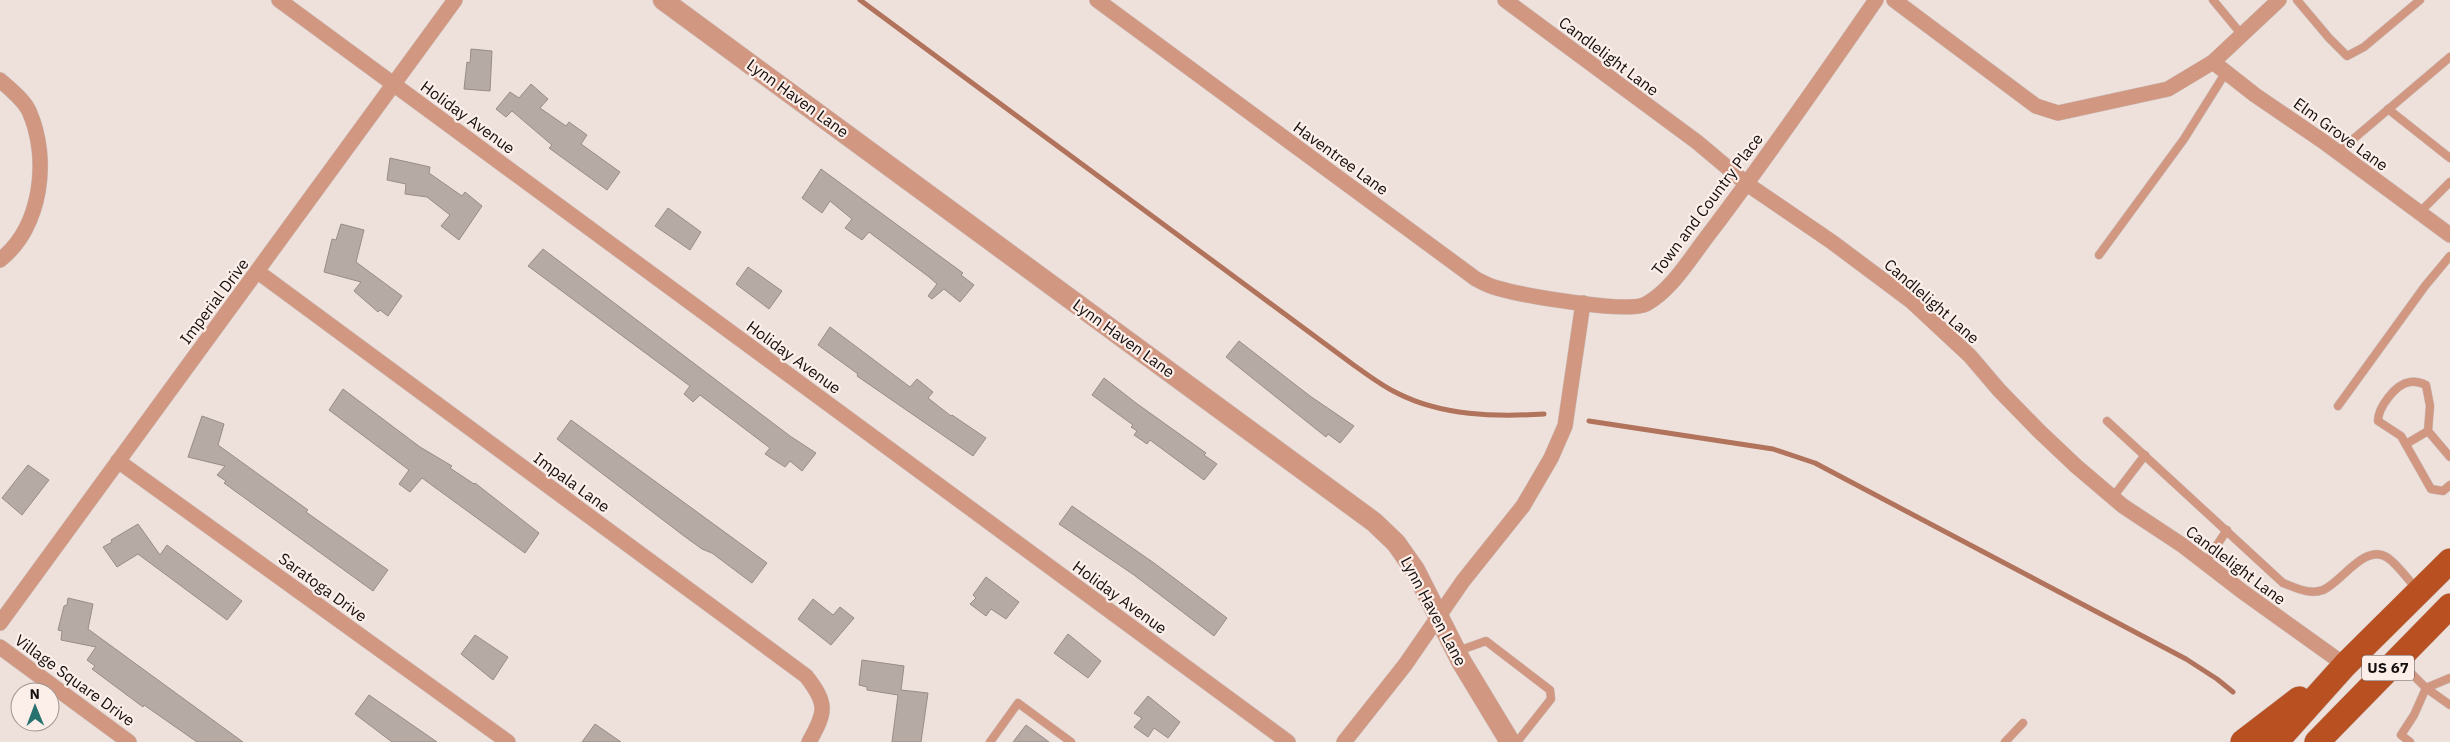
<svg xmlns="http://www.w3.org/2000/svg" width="2450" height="742" font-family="'IBM Plex Sans',sans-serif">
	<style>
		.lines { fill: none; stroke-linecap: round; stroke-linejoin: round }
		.stream { stroke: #b1735b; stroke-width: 5 }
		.building { fill: #b6aaa5; stroke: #988c88 }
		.service-casing { stroke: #cbbfbb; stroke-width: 9 }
		.minor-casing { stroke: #cbbfbb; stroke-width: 16 }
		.tertiary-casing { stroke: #cbbfbb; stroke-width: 21 }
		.primary-casing { stroke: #cbbfbb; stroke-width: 26 }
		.service { stroke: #d29781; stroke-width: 8 }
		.minor { stroke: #d29781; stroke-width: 15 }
		.tertiary { stroke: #d29781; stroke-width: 20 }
		.primary { stroke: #b85022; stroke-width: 25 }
		.labels { text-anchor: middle; stroke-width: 4.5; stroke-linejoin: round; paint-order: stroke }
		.shield { fill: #fceee9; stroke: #5a5250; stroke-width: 1 }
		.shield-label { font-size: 15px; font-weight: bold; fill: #140f0e }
		.street-label { font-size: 16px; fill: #140f0e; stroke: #fceee9 }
	</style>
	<rect width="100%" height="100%" fill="#eee1dc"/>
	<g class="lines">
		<g class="stream">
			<path d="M 860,0 L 1355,366 C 1368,375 1382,386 1397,393 C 1442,416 1495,417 1544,414"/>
			<path d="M 1589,421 L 1773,449 L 1815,463 L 2186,659 L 2217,679 L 2233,692"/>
		</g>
	</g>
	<g class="building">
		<path d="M 471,49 L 492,51 L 490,91 L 464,89 L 467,62 L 470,63 Z"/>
		<path d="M 531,84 L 548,99 L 540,108 L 566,126 L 569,122 L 587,135 L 581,144 L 620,172 L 607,190 L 549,148 L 552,145 L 512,111 L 506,117 L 496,109 L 510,92 L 519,98 Z"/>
		<path d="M 390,158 L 430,167 L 429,173 L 462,196 L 465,192 L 482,206 L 459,240 L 441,226 L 450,215 L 427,197 L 405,194 L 406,184 L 387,180 Z"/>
		<path d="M 821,169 L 963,273 L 961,275 L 974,285 L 960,302 L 944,289 L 932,299 L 928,296 L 937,284 L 929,277 L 869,232 L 862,240 L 845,228 L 852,219 L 830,201 L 822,213 L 802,198 Z"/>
		<path d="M 668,208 L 701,232 L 690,250 L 655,226 Z"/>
		<path d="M 341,224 L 364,230 L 356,262 L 402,296 L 388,316 L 380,310 L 378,312 L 354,291 L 361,282 L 324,272 L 332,239 L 336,240 Z"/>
		<path d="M 543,249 L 790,436 L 816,453 L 802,471 L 790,461 L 785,467 L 765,454 L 770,448 L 700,395 L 693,402 L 684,394 L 690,386 L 528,266 Z"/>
		<path d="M 748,267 L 782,291 L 769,309 L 736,284 Z"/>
		<path d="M 830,327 L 910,387 L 917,379 L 933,392 L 928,398 L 951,416 L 952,415 L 986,438 L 973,456 L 857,376 L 858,374 L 818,345 Z"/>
		<path d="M 1239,341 L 1310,396 L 1354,426 L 1340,443 L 1328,434 L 1326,437 L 1226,357 Z"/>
		<path d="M 1104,378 L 1136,403 L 1206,453 L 1204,455 L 1217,464 L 1204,480 L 1150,440 L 1147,444 L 1134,435 L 1137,431 L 1131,427 L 1133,425 L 1092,395 Z"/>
		<path d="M 343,389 L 420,447 L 452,466 L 450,468 L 474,484 L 475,483 L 539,533 L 525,553 L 422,478 L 410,492 L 399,484 L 409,470 L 329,410 Z"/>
		<path d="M 202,416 L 224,424 L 218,445 L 308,510 L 306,512 L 388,570 L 373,591 L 224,483 L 226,481 L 217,475 L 225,466 L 188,457 Z"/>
		<path d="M 571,420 L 767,563 L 752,583 L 712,553 L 702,549 L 684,536 L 557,439 Z"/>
		<path d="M 28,465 L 49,480 L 22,515 L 2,498 Z"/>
		<path d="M 1072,506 L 1154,563 L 1227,618 L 1214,636 L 1134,575 L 1059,524 Z"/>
		<path d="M 138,524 L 160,555 L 167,545 L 242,601 L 227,620 L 138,554 L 117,567 L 103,547 L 112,542 L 111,540 Z"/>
		<path d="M 986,577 L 1019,602 L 1006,619 L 991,609 L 986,616 L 970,604 L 976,598 L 973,595 Z"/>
		<path d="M 68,598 L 93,604 L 88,629 L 243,742 L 197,742 L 144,705 L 143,707 L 92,669 L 95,666 L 87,660 L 96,647 L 61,640 L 62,631 L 58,630 L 64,606 L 67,605 Z"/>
		<path d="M 813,599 L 833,615 L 840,607 L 854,618 L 831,645 L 798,619 Z"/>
		<path d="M 1068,634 L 1101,661 L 1088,678 L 1054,653 Z"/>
		<path d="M 475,635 L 508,657 L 493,680 L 461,654 Z"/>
		<path d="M 862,660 L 904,666 L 901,690 L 928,693 L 921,742 L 892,742 L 898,695 L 867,690 L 867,687 L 859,685 Z"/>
		<path d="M 369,695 L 437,742 L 392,742 L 355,714 Z"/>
		<path d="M 1148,696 L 1180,722 L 1168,738 L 1154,728 L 1148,737 L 1134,727 L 1142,718 L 1134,713 Z"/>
		<path d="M 595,724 L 621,742 L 582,742 Z"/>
		<path d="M 1026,725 L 1049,742 L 1013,742 Z"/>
	</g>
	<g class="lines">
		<defs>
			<g id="service">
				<path d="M 2213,0 L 2242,35"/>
				<path d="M 2297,0 L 2329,38 L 2347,56 L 2364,47 L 2420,0"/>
				<path d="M 2388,109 L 2450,158"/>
				<path d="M 2338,152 L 2450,57"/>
				<path d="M 2420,212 L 2450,182"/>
				<path d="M 2099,255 L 2184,139 L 2226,72"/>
				<path d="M 2338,406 L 2425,286 L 2450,256"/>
				<path d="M 2107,421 L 2283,583 C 2296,588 2310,595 2323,590 C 2342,582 2365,542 2388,558 C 2399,566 2408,580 2417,589"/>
				<path d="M 2406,444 L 2428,431"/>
				<path d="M 2450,457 L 2428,431 L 2430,406 L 2426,385 C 2420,382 2416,381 2410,382 C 2395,384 2378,408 2378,421 L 2401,436 L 2431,489 L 2443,491 L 2450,485"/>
				<path d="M 2113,497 L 2145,455"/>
				<path d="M 2205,563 L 2227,530"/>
				<path d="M 1458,651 L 1486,641 L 1550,690 L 1551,699 L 1517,742"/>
				<path d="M 2400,662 L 2426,688 L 2450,678"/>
				<path d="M 990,742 L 1018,703 L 1071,742"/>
				<path d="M 2005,742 L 2023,723"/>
				<path d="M 2410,742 L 2401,735 L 2414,715 L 2426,688 L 2450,705"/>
			</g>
			<g id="minor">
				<path d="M 279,0 L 1288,742"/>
				<path d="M 1097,0 L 1476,279 C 1482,282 1489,286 1497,288 C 1521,295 1627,314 1646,304 C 1672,290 1691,257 1709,234 C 1767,158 1821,79 1876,0"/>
				<path d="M 1505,0 L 1697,142 L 1747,184 L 1832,242 L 1911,301 L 1970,356 L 1999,390 L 2039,431 L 2076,466 L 2123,506 L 2182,545 L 2243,592 L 2345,665"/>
				<path d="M 1894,0 L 2036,106 L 2058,113 L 2168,89 L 2213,62 L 2279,0"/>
				<path d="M 2213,62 L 2255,95 L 2324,142 L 2450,235"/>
				<path d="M 0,80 C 9,88 24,100 29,111 C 50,158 42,227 0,260"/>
				<path d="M 258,272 L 806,676 C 828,704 826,712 809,742"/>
				<path d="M 118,461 L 508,742"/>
				<path d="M 0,623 L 455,0"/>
				<path d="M 0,647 L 129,742"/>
				<path d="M 1344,742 L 1405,665 L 1463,581 L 1523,506 L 1551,458 L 1565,426 L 1583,303"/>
			</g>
			<path id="tertiary" d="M 663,0 L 1374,522 L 1396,543 L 1415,570 L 1461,661 L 1510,742"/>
			<g id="primary">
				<path d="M 2243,742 L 2299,699"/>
				<path d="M 2276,742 L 2345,665 L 2450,561"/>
				<path d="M 2317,742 L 2450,606"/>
			</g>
		</defs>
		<use href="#service" class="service-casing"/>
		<use href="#minor" class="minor-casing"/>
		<use href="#tertiary" class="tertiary-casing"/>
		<use href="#primary" class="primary-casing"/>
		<use href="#service" class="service"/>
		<use href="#minor" class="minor"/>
		<use href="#tertiary" class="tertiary"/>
		<use href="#primary" class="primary"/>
	</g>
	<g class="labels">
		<rect class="shield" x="2362" y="655.5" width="52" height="25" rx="4"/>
		<g class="shield-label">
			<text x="2388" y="673">US 67</text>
		</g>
		<g class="street-label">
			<text transform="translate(1609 56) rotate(37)" y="6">Candlelight Lane</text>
			<text transform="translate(798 98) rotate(36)" y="6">Lynn Haven Lane</text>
			<text transform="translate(468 117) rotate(36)" y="6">Holiday Avenue</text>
			<text transform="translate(2341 134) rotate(36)" y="6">Elm Grove Lane</text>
			<text transform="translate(1341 158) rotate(36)" y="6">Haventree Lane</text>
			<text transform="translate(1707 204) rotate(-53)" y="6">Town and Country Place</text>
			<text transform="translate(214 301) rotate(-53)" y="6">Imperial Drive</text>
			<text transform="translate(1932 301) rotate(41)" y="6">Candlelight Lane</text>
			<text transform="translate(1124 338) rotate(36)" y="6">Lynn Haven Lane</text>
			<text transform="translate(794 357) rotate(36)" y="6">Holiday Avenue</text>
			<text transform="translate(572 482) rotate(36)" y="6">Impala Lane</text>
			<text transform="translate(2236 565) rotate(37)" y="6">Candlelight Lane</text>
			<text transform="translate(323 587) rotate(36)" y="6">Saratoga Drive</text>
			<text transform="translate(1120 597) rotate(36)" y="6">Holiday Avenue</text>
			<text transform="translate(1434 611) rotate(62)" y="6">Lynn Haven Lane</text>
			<text transform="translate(75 680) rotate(36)" y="6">Village Square Drive</text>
		</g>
	</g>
	<g transform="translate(35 707) rotate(359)"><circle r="24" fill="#fceee9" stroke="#9f9591"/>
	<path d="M0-4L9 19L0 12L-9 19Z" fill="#27716f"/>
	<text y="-8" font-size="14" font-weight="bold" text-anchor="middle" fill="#140f0e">N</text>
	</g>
</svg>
